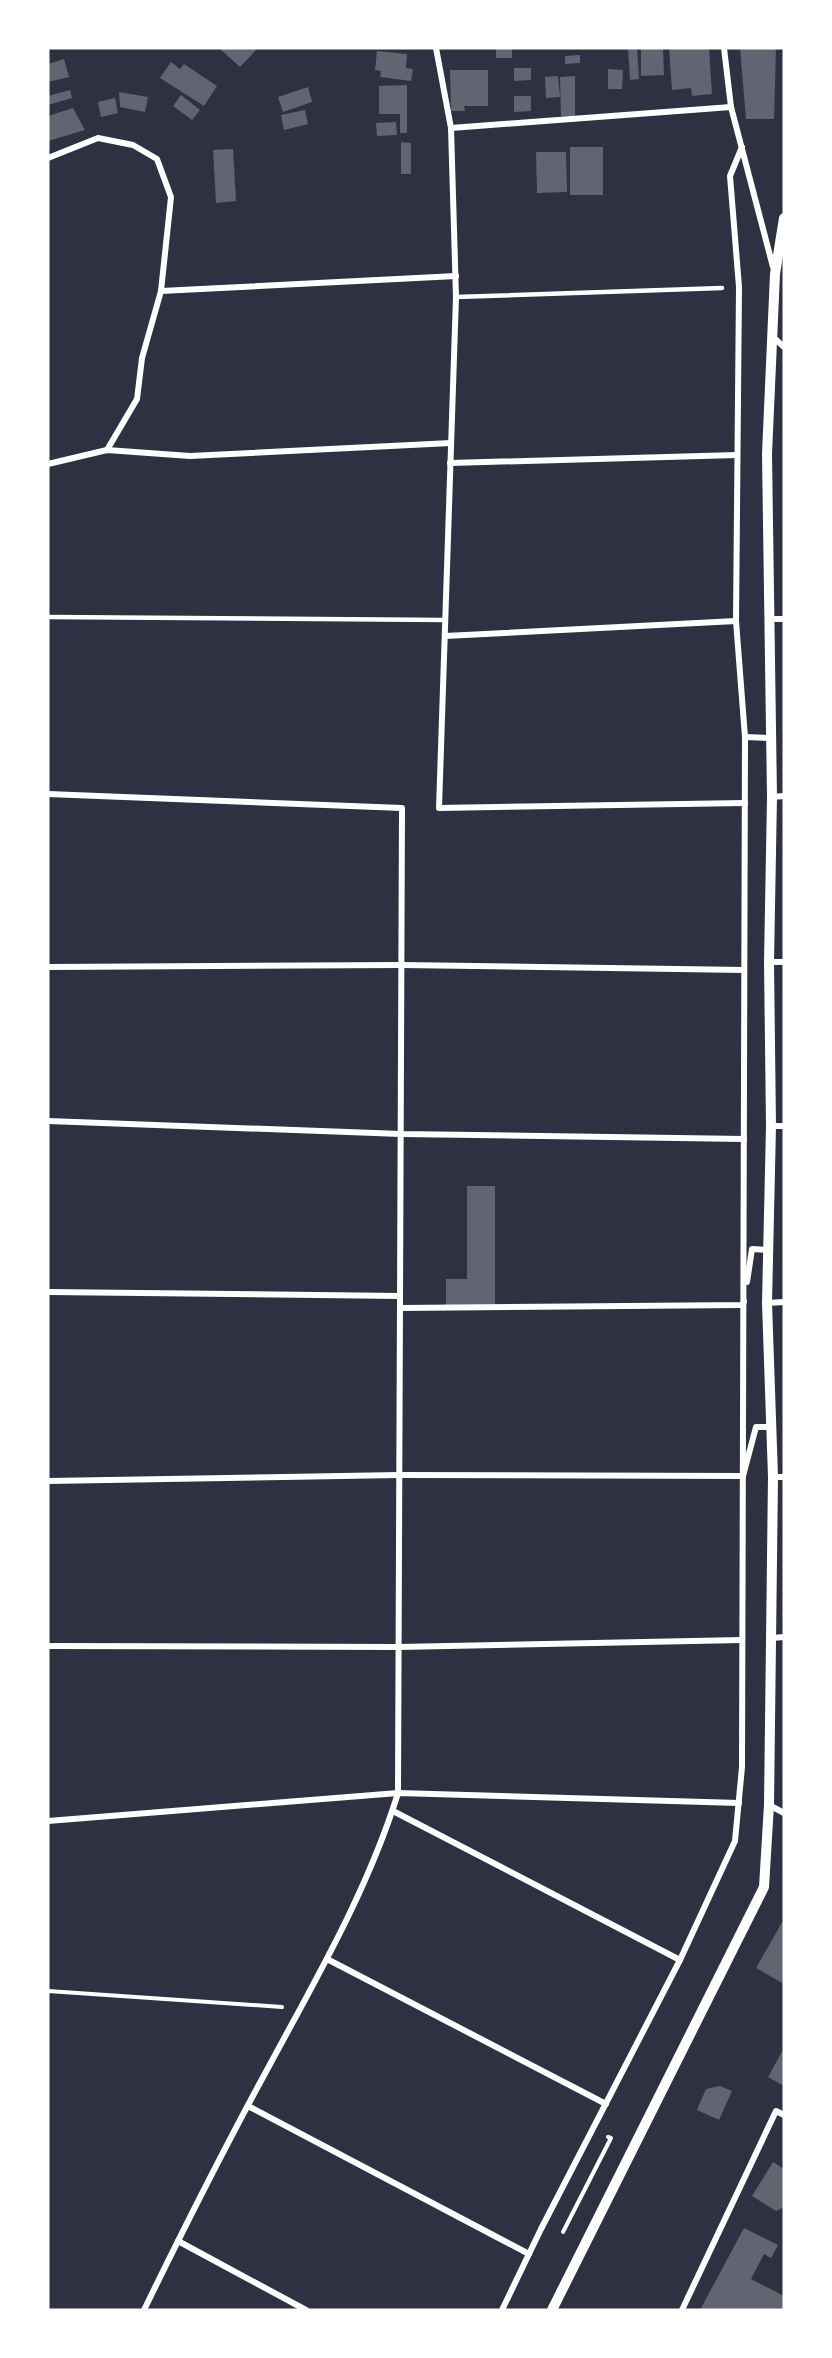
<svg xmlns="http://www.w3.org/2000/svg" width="832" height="2358" font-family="'Fira Sans',sans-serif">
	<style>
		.building { fill: #626471 }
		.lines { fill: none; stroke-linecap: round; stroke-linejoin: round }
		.path { stroke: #fff; stroke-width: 4 }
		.service { stroke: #fff; stroke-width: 4.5 }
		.minor { stroke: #fff; stroke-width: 6 }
		.tertiary { stroke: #fff; stroke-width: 10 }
	</style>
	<rect width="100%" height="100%" fill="#2d3142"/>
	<g class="building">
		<path d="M 219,48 L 255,48 L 256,50 L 240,67 Z"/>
		<rect x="496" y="48" width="16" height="10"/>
		<path d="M 628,48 L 637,48 L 639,79 L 630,80 Z"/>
		<path d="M 641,48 L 663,48 L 664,75 L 641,76 Z"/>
		<path d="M 669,48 L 709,48 L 712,94 L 692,96 L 691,88 L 672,90 Z"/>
		<path d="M 740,48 L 776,48 L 774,119 L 746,119 Z"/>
		<path d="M 377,51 L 407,54 L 406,68 L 413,69 L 411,81 L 380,77 L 381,71 L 375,70 Z"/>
		<path d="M 580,55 L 580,63 L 565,64 L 565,56 Z"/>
		<path d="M 64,59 L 69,77 L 48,82 L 48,64 Z"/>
		<path d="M 171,62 L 180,69 L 184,64 L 217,86 L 204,106 L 160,78 Z"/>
		<path d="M 514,68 L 531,68 L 531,80 L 514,81 Z"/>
		<path d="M 608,69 L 623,70 L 622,89 L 608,89 Z"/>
		<path d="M 450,70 L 488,70 L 488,106 L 464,106 L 465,111 L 451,111 Z"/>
		<path d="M 558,76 L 560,97 L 546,98 L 545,77 Z"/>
		<path d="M 575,76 L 575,117 L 561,116 L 560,77 Z"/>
		<path d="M 407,85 L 407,133 L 400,133 L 400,114 L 379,114 L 379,86 Z"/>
		<path d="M 308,87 L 312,102 L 283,112 L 278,97 Z"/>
		<path d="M 70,90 L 72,98 L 48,105 L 48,96 Z"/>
		<path d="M 119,92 L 148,97 L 145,112 L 120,107 Z"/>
		<path d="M 181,95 L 200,110 L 192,120 L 173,106 Z"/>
		<path d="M 514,96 L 531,96 L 531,111 L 514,112 Z"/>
		<path d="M 115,98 L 118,113 L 101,117 L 98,102 Z"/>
		<path d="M 73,108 L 85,130 L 48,141 L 48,116 Z"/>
		<path d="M 305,110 L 308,124 L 284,130 L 281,115 Z"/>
		<path d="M 396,122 L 397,135 L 377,136 L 376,123 Z"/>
		<path d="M 401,142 L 411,143 L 411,174 L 401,174 Z"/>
		<rect x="570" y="147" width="33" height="48"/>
		<path d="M 233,149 L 236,201 L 216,203 L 213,150 Z"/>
		<path d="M 536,152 L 566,152 L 567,192 L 537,193 Z"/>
		<path d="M 467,1186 L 495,1186 L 495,1306 L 446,1306 L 446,1279 L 467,1279 Z"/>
		<path d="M 784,1919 L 784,1984 L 756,1968 Z"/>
		<path d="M 784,2048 L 784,2086 L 768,2077 Z"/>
		<path d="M 720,2086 L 732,2091 L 719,2120 L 697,2110 L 706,2089 Z"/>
		<path d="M 773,2162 L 784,2169 L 784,2207 L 776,2211 L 752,2196 Z"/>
		<path d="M 744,2228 L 778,2245 L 771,2258 L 764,2254 L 751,2279 L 784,2296 L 784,2310 L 700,2310 Z"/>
	</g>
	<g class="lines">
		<g class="path">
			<path d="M 48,1991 L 282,2007"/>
			<path d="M 563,2232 L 611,2138 L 608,2137"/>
		</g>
		<g class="service">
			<path d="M 456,297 L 722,288"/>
			<path d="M 48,617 L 445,620"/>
		</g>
		<g class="minor">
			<path d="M 436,48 L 451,128 L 456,297 L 439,808 L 745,803"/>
			<path d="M 724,48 L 731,107 L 773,267"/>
			<path d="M 451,128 L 731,107"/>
			<path d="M 742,147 L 730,176 L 739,287 L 736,621 L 745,737"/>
			<path d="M 48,158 L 98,138 L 133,145 L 157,159 L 171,197 L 161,291 L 142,358 L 137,399 L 107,450"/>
			<path d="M 161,291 L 456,276"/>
			<path d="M 773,337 L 784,347"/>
			<path d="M 450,463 L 737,455"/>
			<path d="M 48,464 L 107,450 L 190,456 L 451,443"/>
			<path d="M 770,619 L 784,619"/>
			<path d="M 445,636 L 736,621"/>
			<path d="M 48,794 L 402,808 L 398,1793 C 368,1890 316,1979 268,2068 C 225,2147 184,2228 144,2310"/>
			<path d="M 772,797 L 784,796"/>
			<path d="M 769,962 L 784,962"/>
			<path d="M 48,967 L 402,965 L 744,970"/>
			<path d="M 48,1121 L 401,1134 L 744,1139"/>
			<path d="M 771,1126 L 784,1126"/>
			<path d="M 747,1282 L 752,1249 L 769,1250"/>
			<path d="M 48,1292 L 400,1296"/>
			<path d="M 767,1303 L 784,1302"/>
			<path d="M 400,1308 L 743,1305 L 744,1301"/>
			<path d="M 773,1477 L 784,1477"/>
			<path d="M 48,1481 L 399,1475 L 743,1476 L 756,1427 L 771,1427"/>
			<path d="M 772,1638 L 784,1637"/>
			<path d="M 48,1646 L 398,1647 L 742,1640"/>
			<path d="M 769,1805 L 784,1813"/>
			<path d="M 393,1811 L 680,1960"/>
			<path d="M 48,1821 L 398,1793 L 739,1803"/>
			<path d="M 327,1959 L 606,2104"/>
			<path d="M 248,2106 L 529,2254"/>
			<path d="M 178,2241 L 306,2310"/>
			<path d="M 502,2310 L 541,2229 L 680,1960 L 735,1841 L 742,1767 L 745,737 L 772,738"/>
			<path d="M 682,2310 L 776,2111 L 784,2115"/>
		</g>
		<path class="tertiary" d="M 552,2310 L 764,1887 L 769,1805 L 773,1477 L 767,1303 L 771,1126 L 769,962 L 772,797 L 767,454 L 775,274 L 784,218"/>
	</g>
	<rect width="832" height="2358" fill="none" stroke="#ffffff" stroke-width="99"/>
</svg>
